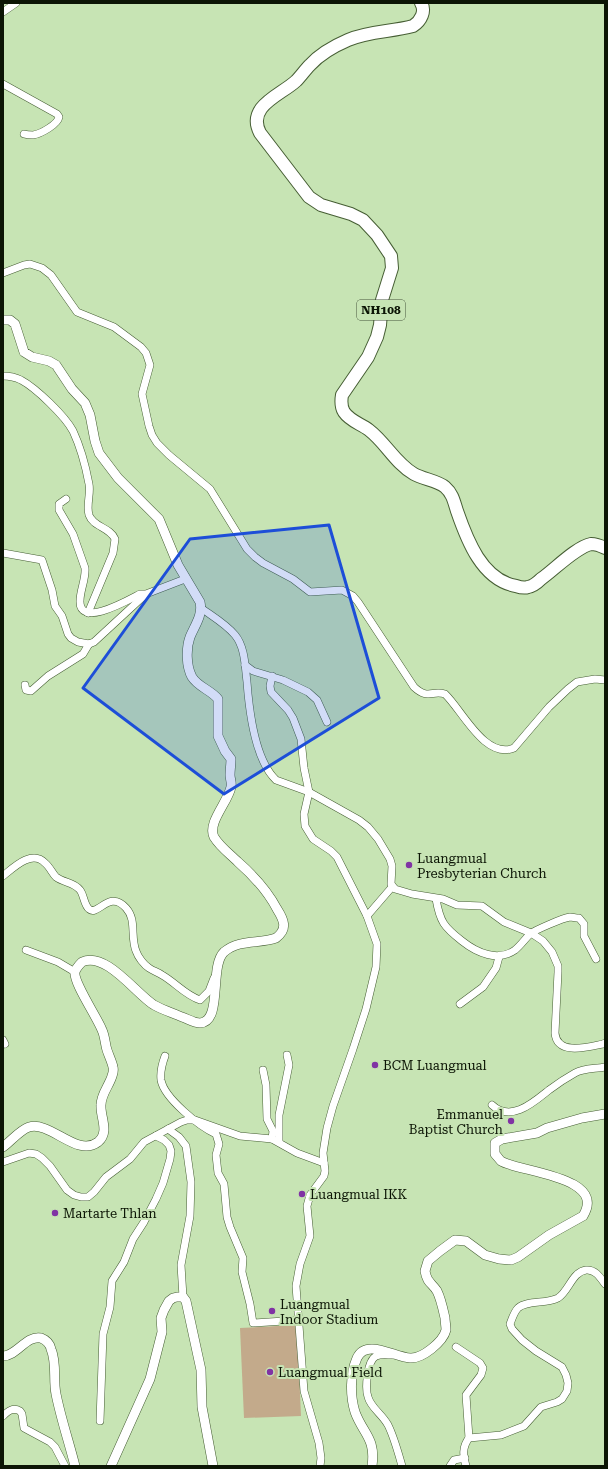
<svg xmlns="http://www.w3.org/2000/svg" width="608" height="1469" font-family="'Roboto Serif',serif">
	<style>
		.green { fill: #c3aa8b }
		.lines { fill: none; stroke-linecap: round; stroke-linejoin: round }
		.street-casing { stroke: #465e34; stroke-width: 8 }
		.secondary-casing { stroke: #465e34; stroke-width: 10 }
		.highway-casing { stroke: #465e34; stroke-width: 14 }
		.street { stroke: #fff; stroke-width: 7 }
		.secondary { stroke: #fff; stroke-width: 9 }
		.highway { stroke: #fff; stroke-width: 12 }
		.marked { fill: #1d4ed8; fill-opacity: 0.2; stroke: #1d4ed8; stroke-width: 3; stroke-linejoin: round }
		.poi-dot { fill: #8033a4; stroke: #c7e4b4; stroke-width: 1.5 }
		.labels { text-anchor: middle; stroke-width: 4; stroke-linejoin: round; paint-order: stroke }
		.shield { fill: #c7e4b4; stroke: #44533a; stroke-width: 1 }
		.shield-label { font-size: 12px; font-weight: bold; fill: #0c1505 }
		.poi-label { font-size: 13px; fill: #0c1505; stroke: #c7e4b4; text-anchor: start }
	</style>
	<rect width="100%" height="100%" fill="#c7e4b4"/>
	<path class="green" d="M 297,1325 L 301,1416 L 244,1418 L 240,1328 Z"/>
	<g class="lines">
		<defs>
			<g id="street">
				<path d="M 3,12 L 16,3"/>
				<path d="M 3,84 L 57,114 L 59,117 C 58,124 41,134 33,135 C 30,135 27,135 24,134"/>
				<path d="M 3,273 L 24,265 L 30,264 L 42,268 L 51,275 L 77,312 L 114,327 L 141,347 L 146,353 L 150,365 L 142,394 L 149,426 L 152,435 L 157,443 L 169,455 L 210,489 L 247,549 L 255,557 L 263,563 L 293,579 L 310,592 L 342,590 L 353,596 L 358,602 L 414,687 C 428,700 432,690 445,694 C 462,710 485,760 514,748 L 549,707 L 568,689 L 577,682 L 595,679 L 605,680"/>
				<path d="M 3,376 C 9,376 15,377 21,380 C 36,388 65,416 73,431 C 80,446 86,468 89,484 C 91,494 86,505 89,515 C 93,527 110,527 115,539 L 113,553 L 88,613"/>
				<path d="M 66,499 L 59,504 L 59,510 L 73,534 L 85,568 C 86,579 80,590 80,601 C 79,629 130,599 140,594 L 144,594"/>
				<path d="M 3,553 L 42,560 L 52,590 L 55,606 L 62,616 L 68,634 L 71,638 L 78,642 L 89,644 L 94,642 L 146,594 L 185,579"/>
				<path d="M 201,608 C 212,616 226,624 235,635 C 245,647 245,666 247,682 C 249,709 255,760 276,780 L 309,792 L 359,820 L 368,827 L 378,839 L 390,859 L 392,866 L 391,884 L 395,889 L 412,894 L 443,899 L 457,905 L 482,906 L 504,922 L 531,933 L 543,941 L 552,952 L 558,966 L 558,972 L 555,1033 C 557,1056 588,1047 603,1044 L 605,1043"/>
				<path d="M 245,665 L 253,671 L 283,680 L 308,692 L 317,700 L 327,722"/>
				<path d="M 272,676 L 270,686 L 271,692 L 288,710 L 293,718 L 301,739 L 304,768 L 309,792 L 304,814 L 305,826 L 313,839 L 331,851 L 337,857 L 367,916"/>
				<path d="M 25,685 L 26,690 L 31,691 L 48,676 L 83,654 L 89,644"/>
				<path d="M 3,876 C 13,868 32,849 45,863 C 50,867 52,873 56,877 C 64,883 74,882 80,890 C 84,895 84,905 89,909 C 98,917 109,889 126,908 C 137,920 130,936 136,951 C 138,957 144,965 149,968 C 153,971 158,972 162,975 C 176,983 185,995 200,1000 L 209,991 L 214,978"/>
				<path d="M 436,899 C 440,922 444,927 462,941 C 477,953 498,962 515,950 C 521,945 525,939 530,934 C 535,930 563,918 570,917 C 572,917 576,918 579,918 L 584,924 L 584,936 L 596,959"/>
				<path d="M 26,950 L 58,962 L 75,972"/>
				<path d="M 460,1004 L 483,987 L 496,968 L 499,957"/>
				<path d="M 3,1040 L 5,1044"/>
				<path d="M 165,1056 C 162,1064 160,1072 161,1080 C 164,1098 200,1127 216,1134 L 219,1144 L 216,1155 L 218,1173 L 224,1184 L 227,1217 L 230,1227 L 243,1258 L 242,1272 L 250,1304 L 253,1323 L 299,1320"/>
				<path d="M 263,1070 L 266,1085 L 267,1119 L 273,1131 L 272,1139"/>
				<path d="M 492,1105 C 511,1123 534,1102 549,1090 C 557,1084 566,1078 575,1073 C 584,1068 595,1069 605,1067"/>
				<path d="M 168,1129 L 179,1137 L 186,1146 L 191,1182 L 190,1216 L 181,1265 L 183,1297"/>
				<path d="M 279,1142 L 279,1115 L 289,1065 L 287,1055"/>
				<path d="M 3,1162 L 29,1153 L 36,1154 L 42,1158 L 50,1166 L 67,1190 L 74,1195 L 81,1197 L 88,1197 L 94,1192 L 106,1177 L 130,1159 L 144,1142 L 181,1122 L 187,1120 L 195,1120 L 240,1136 L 272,1139 L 297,1153 L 324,1163"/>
				<path d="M 456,1347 L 480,1363 L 483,1368 L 481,1375 L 466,1395 L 469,1438"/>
				<path d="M 392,1355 C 387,1355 381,1354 376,1356 C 367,1361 365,1388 368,1397 C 371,1408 382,1414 388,1425 C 394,1437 398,1452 402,1466"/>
				<path d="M 3,1416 C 8,1411 13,1407 20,1411 L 22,1414 L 24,1428 L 50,1442 L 55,1447 L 65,1466"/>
				<path d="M 100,1421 L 103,1334 L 110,1307 L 112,1281 L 124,1262 L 133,1239 L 144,1222 L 156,1199 L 163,1183 L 170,1159 L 171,1151 L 169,1145 L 164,1140 L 156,1136"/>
				<path d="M 320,1466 L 321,1458 L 319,1443 L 304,1391 L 296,1286 L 300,1264 L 310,1236 L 307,1206 L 310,1195 L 324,1176 L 325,1171 L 323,1153 L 327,1128 L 333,1106 L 353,1049 L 366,1009 L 376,967 L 377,944 L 367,916 L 392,887"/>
				<path d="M 450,1466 L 454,1460 L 465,1458"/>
				<path d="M 466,1466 C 463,1456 462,1447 469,1438 L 501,1435 L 524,1426 L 541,1407 L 557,1402 L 562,1399 L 567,1391 L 568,1383 L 566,1375 L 562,1367 L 536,1351 L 522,1340 L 512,1329 L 510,1324 C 512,1319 514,1312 518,1308 C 527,1300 547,1304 558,1298 C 569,1291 572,1272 586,1270 C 595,1269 600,1277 605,1284"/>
			</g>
			<g id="secondary">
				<path d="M 3,320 L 10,320 L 15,324 L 24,352 L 32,357 L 49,361 L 56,365 L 72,389 L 85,403 L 90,415 L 95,441 L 99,453 L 118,478 L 159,519 L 178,565 L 200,602 C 203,615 195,625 190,637 C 186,648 186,666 192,677 C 198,687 211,690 218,699 L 218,736 L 225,751 L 231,759 C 231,764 230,770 230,775 C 230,779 232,782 231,787 C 228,802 207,823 214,837 C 220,847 230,854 238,862 C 254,876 267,890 277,909 C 284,920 288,929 276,938 C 259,944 239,939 224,952 C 209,966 223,1022 200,1023 C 194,1023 188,1019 182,1017 C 173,1013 163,1010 154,1005 C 136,994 106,951 82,962 C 79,965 76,968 75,972 C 73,982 97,1017 102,1030 C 105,1036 105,1044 107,1050 C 109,1056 112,1062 113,1067 C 114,1071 113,1073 112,1076 C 109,1086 101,1094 101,1105 C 100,1117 110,1132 98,1142 C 77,1158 51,1121 29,1127 C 20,1130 11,1141 3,1147"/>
				<path d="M 3,1356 C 17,1356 26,1335 41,1338 C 46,1340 50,1344 51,1349 C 57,1363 53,1380 56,1394 C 61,1419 69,1442 75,1466"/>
				<path d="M 111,1466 L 150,1379 L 162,1332 L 161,1318 L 164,1310 L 169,1301 L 173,1298 L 177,1297 L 183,1297 L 186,1301 L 201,1370 L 202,1407 L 213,1466"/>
				<path d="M 372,1466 C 376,1438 363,1434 355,1412 C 350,1396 350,1374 357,1358 C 366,1338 394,1357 410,1358 C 422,1359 443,1342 446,1330 C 446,1326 445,1321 445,1318 C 443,1309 441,1299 437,1291 C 432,1283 427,1283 425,1271 L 428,1261 L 440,1251 L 455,1240 L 466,1241 L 485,1255 L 499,1259 L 511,1260 L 518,1257 L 549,1235 L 583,1216 C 608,1176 518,1172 501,1161 C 499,1159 497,1156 495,1154 L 495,1143 L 502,1139 L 537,1133 L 547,1128 L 582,1118 L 605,1114"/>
			</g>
			<path id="highway" d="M 421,3 C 426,11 421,21 413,26 C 391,32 369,31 348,40 C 334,46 320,54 310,65 C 305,70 301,76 296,81 C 281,95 246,106 260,133 L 309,197 L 321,205 L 351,214 L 363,220 L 377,235 L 391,256 L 392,268 L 382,300 L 380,325 L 377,337 L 368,357 L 342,395 C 341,401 341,407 344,412 C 350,421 361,424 369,430 C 386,443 395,463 414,474 C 423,479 438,481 445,487 C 453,494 454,502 457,511 C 467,540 482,580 516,586 C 519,587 525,588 528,587 C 533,586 538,582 541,579 C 554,570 576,547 591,544 C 596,544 601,546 605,548"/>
		</defs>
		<use href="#street" class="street-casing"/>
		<use href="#secondary" class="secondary-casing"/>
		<use href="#highway" class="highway-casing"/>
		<use href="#street" class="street"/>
		<use href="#secondary" class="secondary"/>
		<use href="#highway" class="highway"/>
	</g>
	<path class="marked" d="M 329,525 L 379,698 L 224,794 L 83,688 L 190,539 Z"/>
	<g class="poi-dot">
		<circle cx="409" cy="865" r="4"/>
		<circle cx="375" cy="1065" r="4"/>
		<circle cx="511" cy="1121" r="4"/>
		<circle cx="302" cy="1194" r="4"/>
		<circle cx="55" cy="1213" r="4"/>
		<circle cx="272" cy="1311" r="4"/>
		<circle cx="270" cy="1372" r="4"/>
	</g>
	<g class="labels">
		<rect class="shield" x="357" y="300" width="48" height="20" rx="3"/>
		<g class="shield-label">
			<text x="381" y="314">NH108</text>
		</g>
		<g class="poi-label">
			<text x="417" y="863">Luangmual<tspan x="417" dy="15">Presbyterian Church</tspan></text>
			<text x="383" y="1070">BCM Luangmual</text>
			<text x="503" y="1119" text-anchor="end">Emmanuel<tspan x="503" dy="15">Baptist Church</tspan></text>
			<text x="310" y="1199">Luangmual IKK</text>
			<text x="63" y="1218">Martarte Thlan</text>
			<text x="280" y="1309">Luangmual<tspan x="280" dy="15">Indoor Stadium</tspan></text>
			<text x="278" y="1377">Luangmual Field</text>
		</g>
	</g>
	<rect width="608" height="1469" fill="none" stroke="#0c1505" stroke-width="8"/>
</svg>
